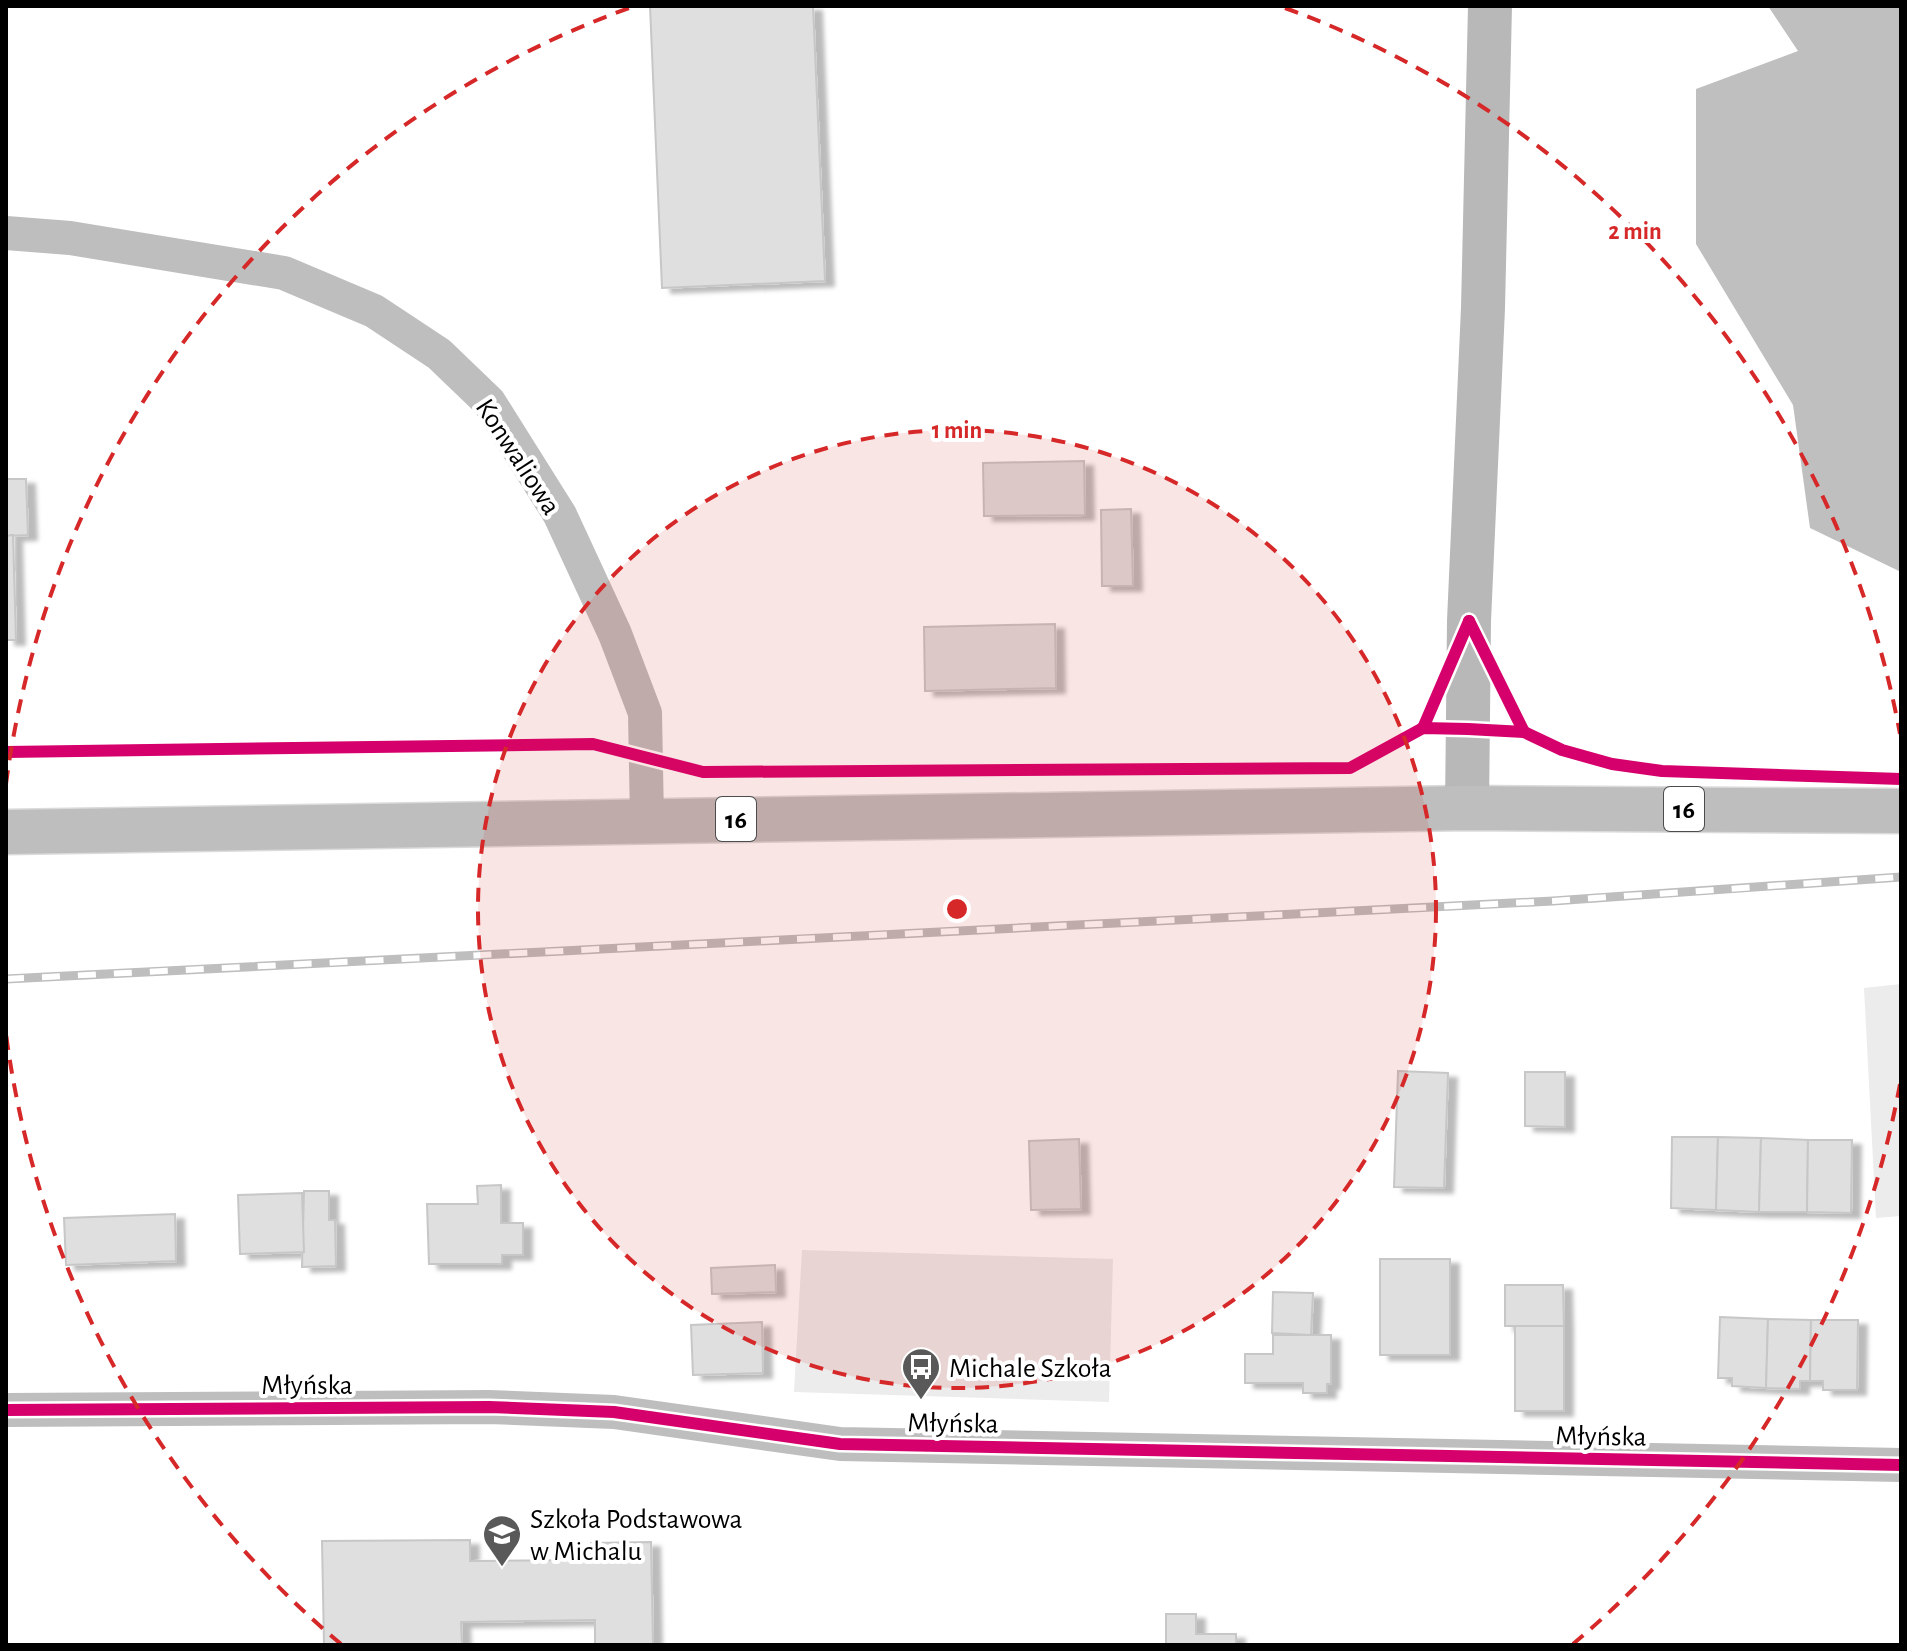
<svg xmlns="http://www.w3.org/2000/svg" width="1907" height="1651" font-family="'Alegreya Sans',sans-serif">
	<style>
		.green { fill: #ececec }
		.water { fill: #bfbfbf }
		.building { fill: #dfdfdf; stroke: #c7c7c7; stroke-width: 2; filter: url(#shadow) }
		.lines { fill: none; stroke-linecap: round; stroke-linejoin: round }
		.primary-casing { stroke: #dbdbdb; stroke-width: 47 }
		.street { stroke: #bebebe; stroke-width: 34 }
		.secondary { stroke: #b8b8b8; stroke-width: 44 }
		.primary { stroke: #bebebe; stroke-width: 44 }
		.rail-casing { stroke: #bebebe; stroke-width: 9 }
		.rail { stroke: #fff; stroke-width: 6; stroke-dasharray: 18; stroke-linecap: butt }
		.cycleway-casing { stroke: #fff; stroke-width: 17 }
		.cycleway { stroke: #d6006c; stroke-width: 12 }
		.ring { fill: none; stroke: #d62828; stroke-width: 4; stroke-dasharray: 14 10 }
		.labels { text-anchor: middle; stroke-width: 8; stroke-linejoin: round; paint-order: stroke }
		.shield { fill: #fff; stroke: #4c4c4c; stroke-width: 2 }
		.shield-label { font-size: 26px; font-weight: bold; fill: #000 }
		.street-label { font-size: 28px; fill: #000; stroke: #fff }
		.poi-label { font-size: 28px; fill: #000; stroke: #fff; text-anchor: start }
		.centre { fill: #d62828; stroke: #fff; stroke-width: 4 }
		.ring-label { font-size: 24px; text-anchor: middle; font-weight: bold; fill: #d62828; stroke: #fff; stroke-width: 8; stroke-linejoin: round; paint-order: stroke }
	</style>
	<defs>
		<filter id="shadow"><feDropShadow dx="9" dy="5" stdDeviation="2" flood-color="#0004"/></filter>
	</defs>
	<rect width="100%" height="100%" fill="#fff"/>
	<g class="green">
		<path d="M 1901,984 L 1901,1216 L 1876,1218 L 1864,988 Z"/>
		<path d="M 802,1250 L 1113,1259 L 1109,1402 L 794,1392 Z"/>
	</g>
	<path class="water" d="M 1768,6 L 1901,6 L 1901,572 L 1810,528 L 1793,405 L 1696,244 L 1696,89 L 1798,51 Z"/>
	<g class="building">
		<path d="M 650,6 L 813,6 L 825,281 L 662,288 Z"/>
		<path d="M 1084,461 L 1085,515 L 984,516 L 983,463 Z"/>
		<path d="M 6,479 L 26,479 L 28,535 L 6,536 Z"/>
		<path d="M 1131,509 L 1133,586 L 1102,586 L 1101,510 Z"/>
		<path d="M 13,535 L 16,640 L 6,640 L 6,536 Z"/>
		<path d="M 1055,624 L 1056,688 L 925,691 L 924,627 Z"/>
		<path d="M 1398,1071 L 1448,1073 L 1444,1188 L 1394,1187 Z"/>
		<path d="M 1525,1072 L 1565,1072 L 1565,1127 L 1525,1126 Z"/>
		<path d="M 1672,1137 L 1718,1137 L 1716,1210 L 1671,1208 Z"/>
		<path d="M 1718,1137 L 1761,1138 L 1759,1212 L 1716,1210 Z"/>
		<path d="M 1761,1138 L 1808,1140 L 1807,1212 L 1759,1212 Z"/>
		<path d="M 1079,1139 L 1081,1209 L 1031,1210 L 1029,1141 Z"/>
		<path d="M 1808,1140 L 1852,1140 L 1851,1213 L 1807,1212 Z"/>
		<path d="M 501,1185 L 501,1223 L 523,1223 L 523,1255 L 502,1255 L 502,1264 L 429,1264 L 427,1204 L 478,1204 L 477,1186 Z"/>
		<path d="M 304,1191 L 329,1191 L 329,1220 L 335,1220 L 336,1266 L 302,1267 Z"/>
		<path d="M 302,1193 L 304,1252 L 240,1254 L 238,1195 Z"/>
		<path d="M 175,1214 L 176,1261 L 66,1265 L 64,1218 Z"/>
		<rect x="1380" y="1259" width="70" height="96"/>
		<path d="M 775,1265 L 776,1292 L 712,1294 L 711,1268 Z"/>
		<path d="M 1505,1285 L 1563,1285 L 1564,1326 L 1505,1326 Z"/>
		<path d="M 1273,1292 L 1313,1293 L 1311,1335 L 1272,1333 Z"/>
		<path d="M 1720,1317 L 1768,1319 L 1766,1388 L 1732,1386 L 1732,1378 L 1718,1378 Z"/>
		<path d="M 1768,1319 L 1811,1320 L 1810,1381 L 1800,1381 L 1800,1389 L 1766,1388 Z"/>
		<path d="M 1811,1320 L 1858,1320 L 1857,1390 L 1823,1390 L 1823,1381 L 1810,1381 Z"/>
		<path d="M 762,1322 L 763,1373 L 693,1375 L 691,1325 Z"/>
		<rect x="1515" y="1326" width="49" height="85"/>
		<path d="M 1273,1335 L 1331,1335 L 1331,1384 L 1327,1384 L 1327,1393 L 1303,1393 L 1303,1383 L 1245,1383 L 1245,1354 L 1273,1354 Z"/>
		<path d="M 470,1540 L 470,1561 L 591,1560 L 591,1543 L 651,1542 L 653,1645 L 595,1645 L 595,1620 L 461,1622 L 462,1645 L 324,1645 L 322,1541 Z"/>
		<path d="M 1166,1614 L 1196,1614 L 1196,1634 L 1236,1634 L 1236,1645 L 1166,1645 Z"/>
	</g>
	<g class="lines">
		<defs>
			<path id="primary" d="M 6,832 L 1467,808 L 1901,811"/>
		</defs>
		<use href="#primary" class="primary-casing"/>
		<g class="street">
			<path d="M 6,233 L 70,238 L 284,273 L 374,311 L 439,354 L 489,402 L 560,515 L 615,634 L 645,713 L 647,820"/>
			<path d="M 6,1410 L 489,1407 L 614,1412 L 840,1444 L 1901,1465"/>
		</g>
		<path class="secondary" d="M 1467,808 L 1469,621 L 1483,308 L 1490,6"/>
		<use href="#primary" class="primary"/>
		<defs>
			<path id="rail" d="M 6,979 L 1553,901 L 1901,877"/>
		</defs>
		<use href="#rail" class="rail-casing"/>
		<use href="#rail" class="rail"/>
		<defs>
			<g id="cycleway">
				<path d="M 1469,621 L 1524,732"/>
				<path d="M 1423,728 L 1469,621"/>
				<path d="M 6,752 L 593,744 L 703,772 L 1350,768 L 1423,728 L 1468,729 L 1524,732 L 1562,750 L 1612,764 L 1662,771 L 1901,779"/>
				<path d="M 6,1410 L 489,1407 L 614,1412 L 840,1444 L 1901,1465"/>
			</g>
		</defs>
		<use href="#cycleway" class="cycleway-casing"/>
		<use href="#cycleway" class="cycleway"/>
	</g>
	<circle cx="957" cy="909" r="479" fill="#d62828" fill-opacity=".12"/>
	<g class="ring">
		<circle cx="957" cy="909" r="479"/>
		<path d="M1900 1084A959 959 0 0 1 1573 1644M341 1644A959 959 0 0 1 6 1034M6 784A959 959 0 0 1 629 8M1285 8A959 959 0 0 1 1900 734"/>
	</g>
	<defs>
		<symbol id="bus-pin" viewBox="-11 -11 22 30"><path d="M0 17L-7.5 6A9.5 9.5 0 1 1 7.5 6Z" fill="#595959" stroke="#fff"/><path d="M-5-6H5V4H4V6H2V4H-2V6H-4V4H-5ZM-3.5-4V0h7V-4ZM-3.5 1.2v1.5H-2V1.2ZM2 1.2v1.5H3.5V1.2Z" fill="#fff"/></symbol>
		<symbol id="school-pin" viewBox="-11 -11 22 30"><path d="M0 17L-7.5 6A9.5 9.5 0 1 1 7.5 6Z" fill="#595959" stroke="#fff"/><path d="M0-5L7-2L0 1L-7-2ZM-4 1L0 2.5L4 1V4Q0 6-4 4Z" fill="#fff"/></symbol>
	</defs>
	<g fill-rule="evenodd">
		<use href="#bus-pin" x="899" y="1345" width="44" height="60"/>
		<use href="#school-pin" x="480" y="1512" width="44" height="60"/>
	</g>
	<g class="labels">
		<g class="shield">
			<rect x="1664" y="787" width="40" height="44" rx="6"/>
			<rect x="716" y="797" width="40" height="44" rx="6"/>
		</g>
		<g class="shield-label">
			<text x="1684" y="818">16</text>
			<text x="736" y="828">16</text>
		</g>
		<g class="street-label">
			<text transform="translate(519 456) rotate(57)" y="10">Konwaliowa</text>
			<text x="307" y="1394">Młyńska</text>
			<text transform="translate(953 1422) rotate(1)" y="10">Młyńska</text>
			<text transform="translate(1601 1435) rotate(1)" y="10">Młyńska</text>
		</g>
		<g class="poi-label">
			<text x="949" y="1377">Michale Szkoła</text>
			<text x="530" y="1528">Szkoła Podstawowa<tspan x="530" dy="32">w Michalu</tspan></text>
		</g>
	</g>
	<circle cx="957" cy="909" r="12" class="centre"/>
	<g class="ring-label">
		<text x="1635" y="239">2 min</text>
		<text x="957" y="438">1 min</text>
	</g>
	<rect width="1907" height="1651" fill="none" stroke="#000000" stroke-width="16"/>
</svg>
